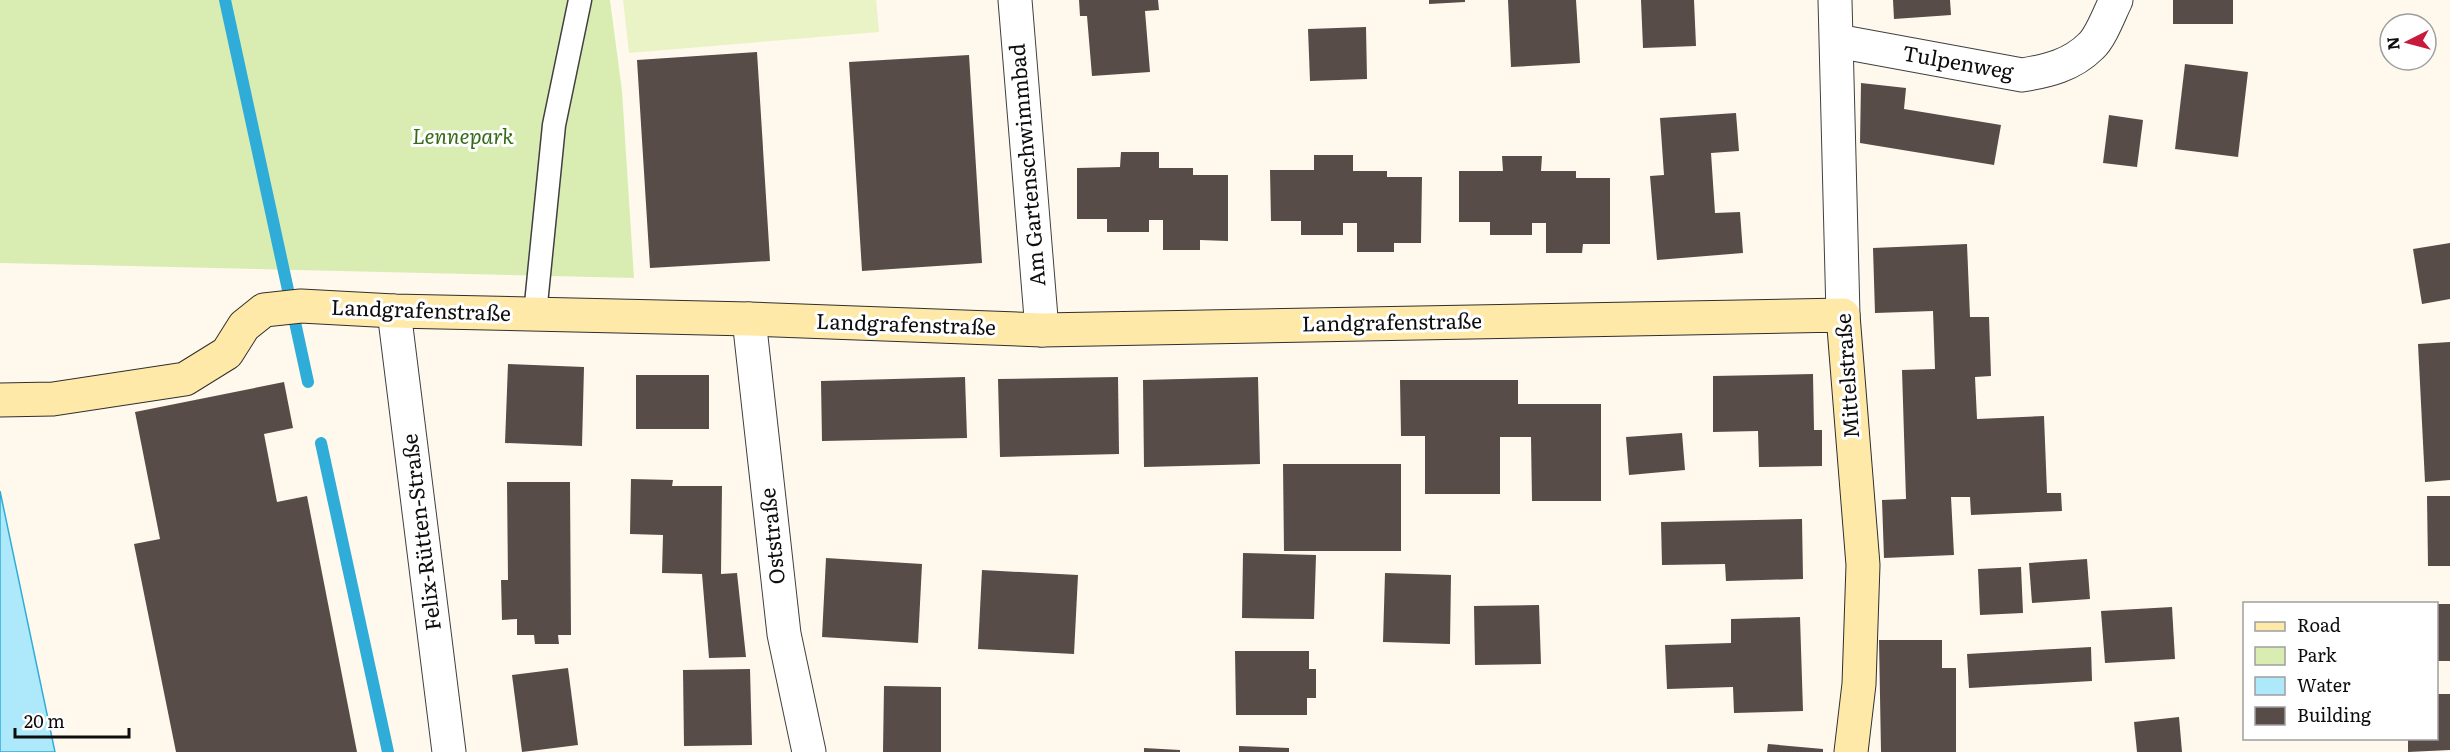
<svg xmlns="http://www.w3.org/2000/svg" width="2450" height="752" font-family="Literata,serif">
	<style>
		.green { fill: #d9edb3 }
		.pitch { fill: #eaf3c6 }
		.water { fill: #ade9fb; stroke: #2fadd8; stroke-width: 1.5 }
		.lines { fill: none; stroke-linecap: round; stroke-linejoin: round }
		.stream { stroke: #2fadd8; stroke-width: 12 }
		.building { fill: #574c48 }
		.lane-casing { stroke: #404040; stroke-width: 25 }
		.street-casing { stroke: #404040; stroke-width: 35 }
		.secondary-casing { stroke: #2f2f2f; stroke-width: 35 }
		.lane { stroke: #fff; stroke-width: 22 }
		.street { stroke: #fff; stroke-width: 33 }
		.secondary { stroke: #ffe9a8; stroke-width: 33 }
		.labels { text-anchor: middle; stroke-width: 6; stroke-linejoin: round; paint-order: stroke }
		.street-label { font-size: 21px; fill: #0d0d0d; stroke: #fff }
		.park-label { font-size: 21px; font-style: italic; fill: #356a18; stroke: #fff }
	</style>
	<rect width="100%" height="100%" fill="#fff9ed"/>
	<path class="green" d="M 0,0 L 610,0 L 622,91 L 634,278 L 0,263 Z"/>
	<path class="pitch" d="M 623,0 L 876,0 L 879,32 L 629,53 Z"/>
	<path class="water" d="M 0,491 L 55,752 L 0,752 Z"/>
	<g class="lines">
		<g class="stream">
			<path d="M 225,0 L 308,382"/>
			<path d="M 321,443 L 388,752"/>
		</g>
	</g>
	<g class="building">
		<path d="M 1079,0 L 1158,0 L 1159,10 L 1145,11 L 1150,72 L 1092,76 L 1087,16 L 1080,16 Z"/>
		<path d="M 1429,0 L 1465,0 L 1465,2 L 1429,4 Z"/>
		<path d="M 1508,0 L 1576,0 L 1580,63 L 1511,67 Z"/>
		<path d="M 1641,0 L 1694,0 L 1696,46 L 1643,48 Z"/>
		<path d="M 1893,0 L 1950,0 L 1951,15 L 1894,19 Z"/>
		<rect x="2173" y="0" width="60" height="24"/>
		<path d="M 1366,27 L 1367,79 L 1310,81 L 1308,29 Z"/>
		<path d="M 757,52 L 770,261 L 650,268 L 637,60 Z"/>
		<path d="M 969,55 L 982,263 L 862,271 L 849,62 Z"/>
		<path d="M 2185,64 L 2248,72 L 2238,157 L 2175,149 Z"/>
		<path d="M 1861,83 L 1906,88 L 1904,109 L 2001,125 L 1994,165 L 1860,143 Z"/>
		<path d="M 1736,113 L 1739,151 L 1711,153 L 1715,213 L 1740,212 L 1743,253 L 1657,260 L 1650,176 L 1664,175 L 1660,118 Z"/>
		<path d="M 2109,115 L 2143,120 L 2137,167 L 2103,163 Z"/>
		<path d="M 1121,152 L 1159,152 L 1159,168 L 1193,168 L 1193,175 L 1228,175 L 1228,241 L 1200,240 L 1200,250 L 1163,250 L 1163,220 L 1149,220 L 1149,232 L 1107,232 L 1107,219 L 1077,219 L 1077,168 L 1120,167 Z"/>
		<path d="M 1314,155 L 1353,155 L 1353,171 L 1387,171 L 1387,177 L 1422,177 L 1421,243 L 1394,243 L 1394,252 L 1357,252 L 1357,223 L 1343,223 L 1343,235 L 1301,235 L 1301,221 L 1271,221 L 1270,170 L 1314,170 Z"/>
		<path d="M 1502,156 L 1542,156 L 1541,171 L 1576,171 L 1576,178 L 1610,178 L 1610,244 L 1583,244 L 1582,253 L 1546,253 L 1546,223 L 1532,223 L 1532,235 L 1490,235 L 1490,222 L 1459,222 L 1459,171 L 1503,171 Z"/>
		<path d="M 2450,243 L 2450,299 L 2422,304 L 2413,249 Z"/>
		<path d="M 1967,244 L 1970,317 L 1989,317 L 1991,376 L 1975,377 L 1977,419 L 2044,416 L 2047,493 L 2061,493 L 2062,511 L 1971,515 L 1970,497 L 1951,497 L 1954,555 L 1884,558 L 1882,500 L 1906,499 L 1902,370 L 1935,369 L 1933,311 L 1875,313 L 1873,248 Z"/>
		<path d="M 2450,342 L 2450,480 L 2425,482 L 2418,344 Z"/>
		<path d="M 508,364 L 584,367 L 582,446 L 505,443 Z"/>
		<path d="M 1813,374 L 1814,430 L 1822,430 L 1822,466 L 1759,467 L 1758,431 L 1713,432 L 1713,376 Z"/>
		<rect x="636" y="375" width="73" height="54"/>
		<path d="M 965,377 L 967,438 L 822,441 L 821,381 Z"/>
		<path d="M 1118,377 L 1119,454 L 1000,457 L 998,379 Z"/>
		<path d="M 1258,377 L 1260,464 L 1144,467 L 1143,380 Z"/>
		<path d="M 1400,380 L 1518,380 L 1518,404 L 1601,404 L 1601,501 L 1532,501 L 1531,437 L 1500,437 L 1500,494 L 1425,494 L 1425,436 L 1401,436 Z"/>
		<path d="M 284,382 L 293,428 L 264,434 L 277,502 L 307,496 L 357,752 L 176,752 L 134,544 L 160,539 L 135,412 Z"/>
		<path d="M 1682,433 L 1685,470 L 1629,475 L 1626,437 Z"/>
		<path d="M 1283,464 L 1401,464 L 1401,551 L 1284,551 Z"/>
		<path d="M 631,479 L 673,480 L 672,486 L 722,486 L 721,574 L 737,573 L 746,657 L 709,658 L 702,574 L 662,573 L 663,535 L 630,534 Z"/>
		<path d="M 507,482 L 570,482 L 571,635 L 558,635 L 559,644 L 535,644 L 534,635 L 517,635 L 517,619 L 502,620 L 501,580 L 508,580 Z"/>
		<path d="M 2427,496 L 2450,496 L 2450,566 L 2428,566 Z"/>
		<path d="M 1802,519 L 1803,579 L 1726,581 L 1725,564 L 1662,565 L 1661,522 Z"/>
		<path d="M 1243,553 L 1316,555 L 1314,619 L 1242,618 Z"/>
		<path d="M 826,558 L 922,564 L 918,643 L 822,637 Z"/>
		<path d="M 2087,559 L 2090,599 L 2032,603 L 2029,563 Z"/>
		<path d="M 2021,567 L 2023,613 L 1980,615 L 1978,569 Z"/>
		<path d="M 982,570 L 1078,575 L 1074,654 L 978,649 Z"/>
		<path d="M 1385,573 L 1451,575 L 1450,644 L 1383,642 Z"/>
		<path d="M 2437,604 L 2450,604 L 2450,661 L 2436,661 Z"/>
		<path d="M 1539,605 L 1541,664 L 1475,665 L 1474,606 Z"/>
		<path d="M 2172,607 L 2175,659 L 2105,663 L 2101,611 Z"/>
		<path d="M 1800,617 L 1803,711 L 1734,713 L 1733,687 L 1667,689 L 1665,645 L 1731,643 L 1731,619 Z"/>
		<path d="M 1879,640 L 1942,640 L 1942,668 L 1956,668 L 1956,752 L 1881,752 Z"/>
		<path d="M 2091,647 L 2092,681 L 1969,688 L 1967,654 Z"/>
		<path d="M 1235,651 L 1309,651 L 1309,669 L 1316,669 L 1316,698 L 1307,698 L 1307,715 L 1236,715 Z"/>
		<path d="M 568,668 L 578,745 L 522,752 L 512,675 Z"/>
		<path d="M 750,669 L 752,745 L 684,746 L 683,670 Z"/>
		<path d="M 884,686 L 941,687 L 941,752 L 883,752 Z"/>
		<path d="M 2436,694 L 2450,694 L 2450,750 L 2408,752 L 2408,738 L 2436,738 Z"/>
		<path d="M 2179,717 L 2182,752 L 2137,752 L 2134,722 Z"/>
		<path d="M 1768,744 L 1823,749 L 1823,752 L 1767,752 Z"/>
		<path d="M 1239,746 L 1289,748 L 1289,752 L 1239,752 Z"/>
		<path d="M 1144,748 L 1180,750 L 1180,752 L 1144,752 Z"/>
	</g>
	<g class="lines">
		<defs>
			<path id="lane" d="M 535,314 L 554,125 L 580,0"/>
			<g id="street">
				<path d="M 1015,0 L 1042,330"/>
				<path d="M 1835,0 L 1843,315"/>
				<path d="M 1837,41 L 2022,75 C 2048,71 2072,65 2091,46 C 2101,37 2110,12 2116,0"/>
				<path d="M 394,311 L 449,752"/>
				<path d="M 749,319 L 784,634 L 809,752"/>
			</g>
			<path id="secondary" d="M 0,400 L 53,399 L 185,379 L 227,353 L 244,326 L 264,310 L 301,306 L 394,311 L 749,319 L 1042,330 L 1843,315 L 1863,565 L 1859,684 L 1851,752"/>
		</defs>
		<use href="#lane" class="lane-casing"/>
		<use href="#street" class="street-casing"/>
		<use href="#secondary" class="secondary-casing"/>
		<use href="#lane" class="lane"/>
		<use href="#street" class="street"/>
		<use href="#secondary" class="secondary"/>
	</g>
	<g class="labels">
		<g class="street-label">
			<text transform="translate(1958 63) rotate(10)" y="7">Tulpenweg</text>
			<text transform="translate(1028 165) rotate(-95)" y="7">Am Gartenschwimmbad</text>
			<text transform="translate(421 311) rotate(2)" y="7">Landgrafenstraße</text>
			<text transform="translate(1392 323) rotate(-1)" y="7">Landgrafenstraße</text>
			<text transform="translate(906 325) rotate(2)" y="7">Landgrafenstraße</text>
			<text transform="translate(1848 376) rotate(-94)" y="7">Mittelstraße</text>
			<text transform="translate(422 532) rotate(-97)" y="7">Felix-Rütten-Straße</text>
			<text transform="translate(773 536) rotate(-96)" y="7">Oststraße</text>
		</g>
		<g class="park-label">
			<text x="463" y="144">Lennepark</text>
		</g>
	</g>
	<rect x="2243" y="602" width="195" height="138" fill="#ffffff" stroke="#9e9e9e" stroke-width="1.5"/>
	<rect x="2255" y="622" width="30" height="9" fill="#ffe9a8" stroke="#9e9e9e" stroke-width="1.5"/>
	<text x="2297" y="632" font-size="18" fill="#0d0d0d">Road</text>
	<rect x="2255" y="647" width="30" height="18" fill="#d9edb3" stroke="#9e9e9e" stroke-width="1.5"/>
	<text x="2297" y="662" font-size="18" fill="#0d0d0d">Park</text>
	<rect x="2255" y="677" width="30" height="18" fill="#ade9fb" stroke="#9e9e9e" stroke-width="1.5"/>
	<text x="2297" y="692" font-size="18" fill="#0d0d0d">Water</text>
	<rect x="2255" y="707" width="30" height="18" fill="#574c48" stroke="#9e9e9e" stroke-width="1.5"/>
	<text x="2297" y="722" font-size="18" fill="#0d0d0d">Building</text>
	<g transform="translate(2408 42) rotate(264)"><circle r="28" fill="#ffffff" stroke="#9e9e9e" stroke-width="1.5"/>
	<path d="M0-4.5L10 22L0 15L-10 22Z" fill="#c81a3c"/>
	<text y="-9" font-size="16" font-weight="bold" text-anchor="middle" fill="#0d0d0d">N</text>
	</g>
	<path d="M15 728v9h114v-9" fill="none" stroke="#0d0d0d" stroke-width="3"/>
	<text x="24" y="728" font-size="18" fill="#0d0d0d" stroke="#ffffff" stroke-width="4.5" paint-order="stroke">20 m</text>
</svg>
